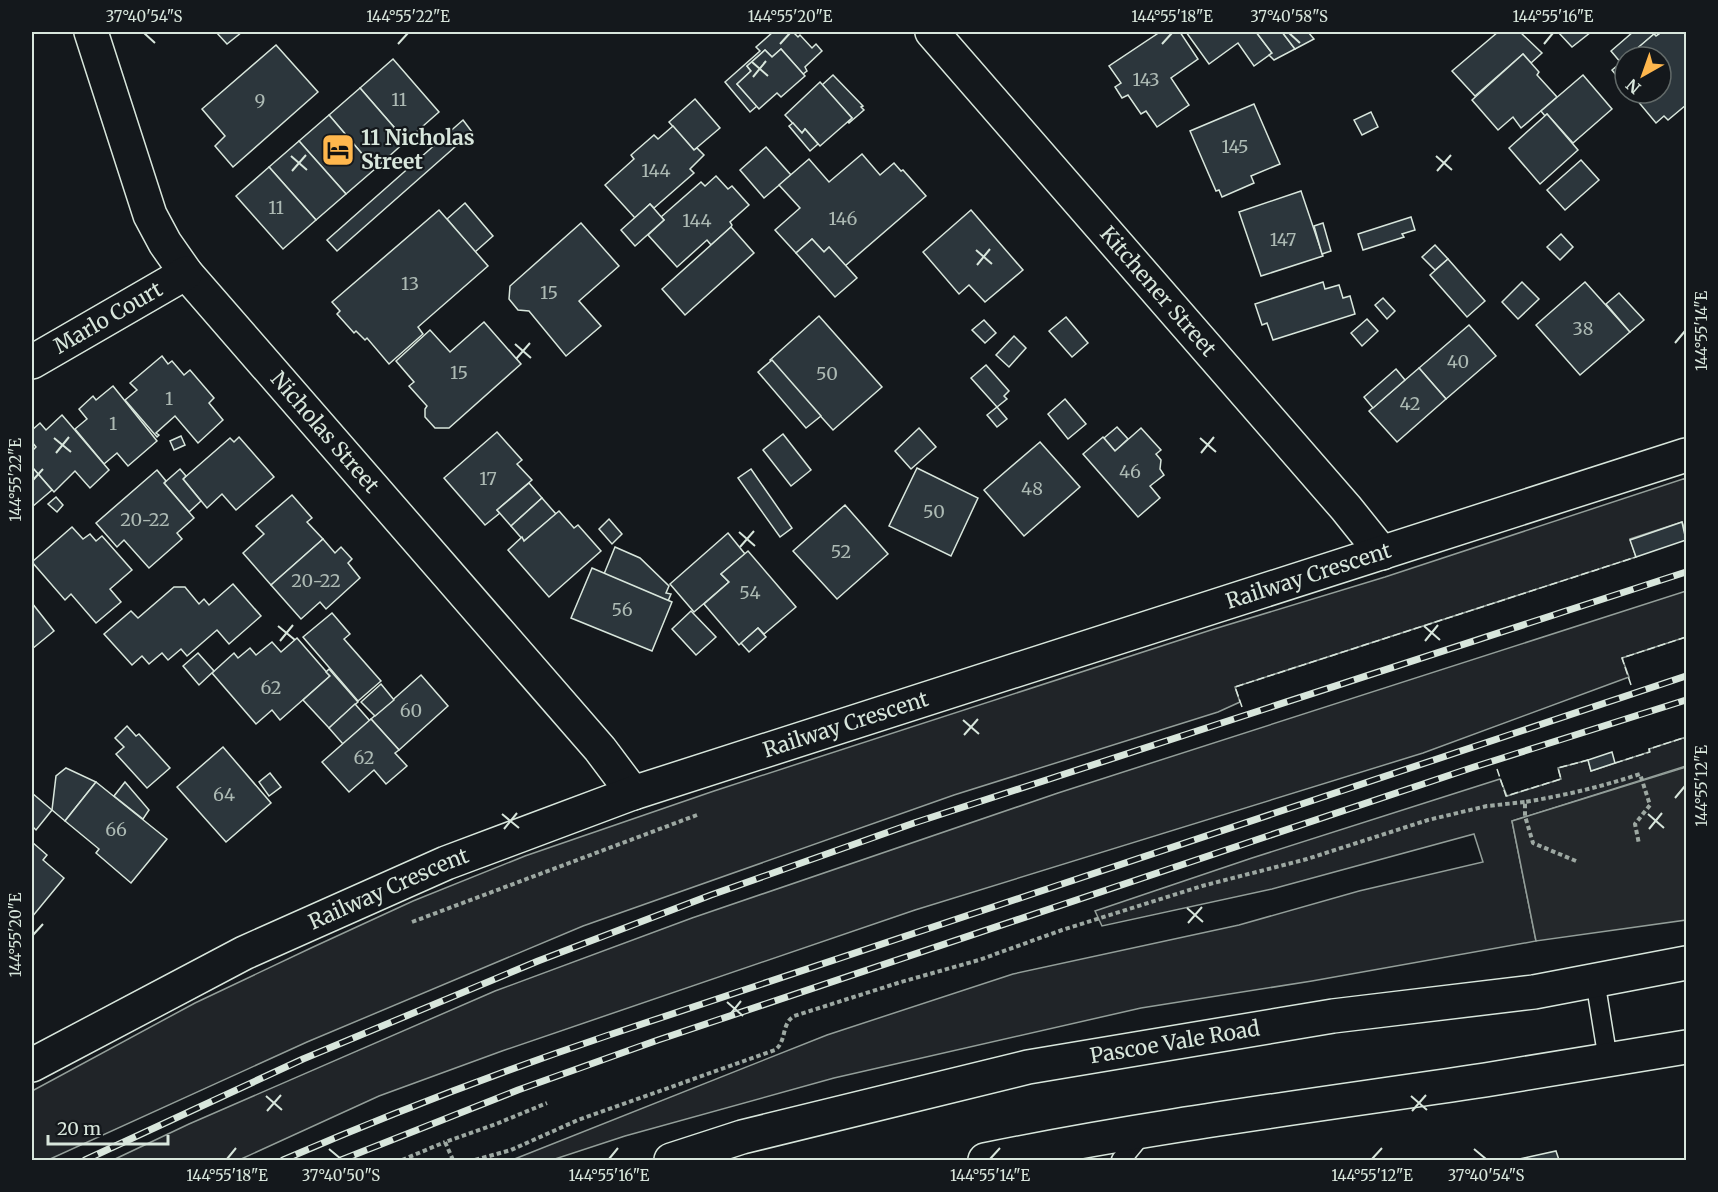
<svg xmlns="http://www.w3.org/2000/svg" width="1718" height="1192" font-family="Merriweather,serif">
	<style>
		.green { fill: #202428; stroke: #939e99; stroke-width: 1.5 }
		.parking { fill: #24282b; stroke: #939e99; stroke-width: 1.5 }
		.building { fill: #2c363c; stroke: #d8e6dc; stroke-width: 1.5 }
		.lines { fill: none; stroke-linecap: round; stroke-linejoin: round }
		.lane-casing { stroke: #d8e6dc; stroke-width: 21 }
		.street-casing { stroke: #d8e6dc; stroke-width: 36 }
		.primary-casing { stroke: #d8e6dc; stroke-width: 36 }
		.path { stroke: #9da8a2; stroke-width: 4; stroke-dasharray: 4.5 3; stroke-linecap: butt }
		.lane { stroke: #14181c; stroke-width: 18 }
		.street { stroke: #14181c; stroke-width: 33 }
		.primary { stroke: #14181c; stroke-width: 33 }
		.rail-casing { stroke: #d8e6dc; stroke-width: 7 }
		.rail { stroke: #14181c; stroke-width: 4.5; stroke-dasharray: 14; stroke-linecap: butt }
		.fence { stroke: #d8e6dc; stroke-width: 1.5; stroke-dasharray: 8 3; stroke-linecap: butt }
		.ticks { fill: none; stroke: #d8e6dc; stroke-width: 2 }
		.labels { text-anchor: middle; stroke-width: 4.5; stroke-linejoin: round; paint-order: stroke }
		.number-label { font-size: 18px; fill: #adbab4 }
		.poi-label { font-size: 21px; font-weight: bold; fill: #d8e6dc; stroke: #14181c; text-anchor: start }
		.street-label { font-size: 21px; fill: #d8e6dc; stroke: #14181c }
		.neatline { fill: none; stroke: #d8e6dc; stroke-width: 2 }
		.ticks-label { font-size: 15px; text-anchor: middle; fill: #d8e6dc }
	</style>
	<rect width="100%" height="100%" fill="#14181c"/>
	<g class="green">
		<path d="M 1686,478 L 1686,533 L 1682,522 L 1630,539 L 1636,557 L 1235,687 L 1240,702 L 1218,712 L 954,795 L 583,926 L 307,1042 L 48,1160 L 32,1160 L 32,1091 L 195,1003 L 311,948 L 413,901 L 525,856 L 714,791 L 1214,629 L 1385,577 Z"/>
		<path d="M 1686,591 L 1686,637 L 1622,658 L 1629,677 L 1423,753 L 915,910 L 502,1051 L 379,1096 L 239,1160 L 113,1160 L 189,1124 L 495,991 L 692,918 L 1058,793 Z"/>
		<path d="M 1686,737 L 1686,766 L 1512,821 L 1536,941 L 1312,981 L 1141,1008 L 834,1078 L 625,1136 L 552,1160 L 512,1160 L 827,1035 L 1013,974 L 1239,925 L 1359,891 L 1483,862 L 1474,834 L 1272,889 L 1102,926 L 1095,911 L 1252,858 L 1500,779 L 1507,796 L 1561,779 L 1558,768 L 1588,760 L 1591,771 L 1649,752 L 1649,749 Z"/>
	</g>
	<path class="parking" d="M 1686,767 L 1686,920 L 1536,941 L 1512,821 Z"/>
	<g class="building">
		<path d="M 216,32 L 242,32 L 227,44 Z"/>
		<path d="M 773,32 L 793,32 L 798,37 L 800,35 L 812,48 L 816,44 L 822,51 L 805,67 L 807,71 L 803,74 L 781,49 L 772,57 L 765,50 L 747,66 L 751,71 L 737,84 L 757,106 L 750,112 L 725,82 L 760,51 L 756,47 Z"/>
		<path d="M 1160,32 L 1180,32 L 1198,59 L 1171,78 L 1189,105 L 1157,127 L 1146,111 L 1141,114 L 1128,95 L 1122,98 L 1115,87 L 1121,83 L 1109,66 Z"/>
		<path d="M 1186,32 L 1256,32 L 1272,53 L 1254,66 L 1238,43 L 1209,64 Z"/>
		<path d="M 1256,32 L 1282,32 L 1295,49 L 1274,60 L 1269,55 L 1272,53 Z"/>
		<path d="M 1282,32 L 1308,32 L 1314,39 L 1295,49 Z"/>
		<path d="M 1498,32 L 1520,32 L 1542,53 L 1531,63 L 1523,54 L 1475,96 L 1452,71 Z"/>
		<path d="M 1558,32 L 1591,32 L 1572,47 Z"/>
		<path d="M 1633,32 L 1662,32 L 1656,36 L 1654,34 L 1621,63 L 1611,51 Z"/>
		<path d="M 1662,32 L 1686,32 L 1686,105 L 1668,120 L 1664,116 L 1656,123 L 1631,93 L 1661,93 L 1661,57 L 1627,57 L 1654,34 L 1656,36 Z"/>
		<path d="M 276,45 L 318,92 L 233,167 L 215,146 L 225,136 L 202,109 Z"/>
		<path d="M 781,49 L 805,76 L 781,97 L 777,93 L 759,109 L 737,84 L 751,71 L 747,66 L 765,50 L 772,57 Z"/>
		<path d="M 1523,54 L 1539,72 L 1537,75 L 1557,97 L 1521,128 L 1513,117 L 1498,130 L 1472,100 Z"/>
		<path d="M 393,59 L 439,112 L 406,141 L 360,88 Z"/>
		<path d="M 1625,59 L 1625,86 L 1612,70 Z"/>
		<path d="M 833,75 L 863,106 L 861,107 L 864,110 L 849,123 L 848,122 L 852,118 L 822,85 Z"/>
		<path d="M 1583,75 L 1612,109 L 1573,143 L 1547,114 L 1545,116 L 1541,111 Z"/>
		<path d="M 820,82 L 852,118 L 820,146 L 805,129 L 802,133 L 785,115 Z"/>
		<path d="M 360,88 L 406,141 L 375,169 L 329,115 Z"/>
		<path d="M 695,99 L 720,128 L 694,150 L 669,122 Z"/>
		<path d="M 1254,104 L 1280,164 L 1251,176 L 1254,183 L 1222,197 L 1219,190 L 1216,191 L 1190,131 Z"/>
		<path d="M 1371,112 L 1378,127 L 1362,135 L 1354,120 Z"/>
		<path d="M 1547,114 L 1578,150 L 1540,184 L 1509,148 Z"/>
		<path d="M 329,115 L 375,169 L 346,194 L 299,141 Z"/>
		<path d="M 463,120 L 472,132 L 337,251 L 327,240 Z"/>
		<path d="M 793,123 L 802,133 L 805,129 L 818,144 L 810,151 L 789,126 Z"/>
		<path d="M 673,126 L 694,150 L 697,148 L 704,155 L 690,169 L 694,173 L 654,208 L 650,204 L 635,218 L 605,185 L 634,159 L 631,155 L 654,135 L 658,139 Z"/>
		<path d="M 299,141 L 346,194 L 316,220 L 269,167 Z"/>
		<path d="M 766,147 L 791,175 L 764,198 L 740,170 Z"/>
		<path d="M 862,154 L 880,175 L 894,163 L 901,171 L 903,170 L 926,196 L 845,266 L 829,247 L 824,252 L 812,239 L 796,253 L 775,230 L 800,208 L 779,185 L 809,159 L 829,182 Z"/>
		<path d="M 1581,160 L 1599,180 L 1565,210 L 1547,190 Z"/>
		<path d="M 269,167 L 316,220 L 283,249 L 236,196 Z"/>
		<path d="M 716,176 L 728,189 L 732,186 L 749,205 L 730,222 L 732,225 L 731,227 L 711,245 L 707,240 L 677,267 L 648,235 L 664,220 L 661,217 L 701,182 L 705,186 Z"/>
		<path d="M 1301,191 L 1323,256 L 1261,276 L 1239,212 Z"/>
		<path d="M 465,203 L 493,236 L 475,252 L 447,219 Z"/>
		<path d="M 650,204 L 664,220 L 635,246 L 621,230 Z"/>
		<path d="M 439,210 L 488,266 L 418,327 L 423,334 L 389,364 L 367,338 L 365,340 L 356,331 L 354,333 L 337,314 L 340,311 L 332,302 Z"/>
		<path d="M 971,210 L 1023,270 L 985,302 L 969,285 L 959,294 L 923,252 Z"/>
		<path d="M 1411,217 L 1415,230 L 1402,234 L 1404,237 L 1363,250 L 1358,234 Z"/>
		<path d="M 581,223 L 619,266 L 579,301 L 601,326 L 566,356 L 529,311 L 518,310 L 509,299 L 510,286 Z"/>
		<path d="M 1323,223 L 1331,251 L 1322,254 L 1314,226 Z"/>
		<path d="M 731,227 L 754,253 L 685,315 L 662,289 Z"/>
		<path d="M 1561,234 L 1573,247 L 1560,260 L 1547,247 Z"/>
		<path d="M 812,239 L 824,252 L 829,247 L 857,278 L 835,297 L 796,253 Z"/>
		<path d="M 1435,245 L 1448,259 L 1435,270 L 1422,257 Z"/>
		<path d="M 1448,259 L 1485,301 L 1467,317 L 1430,275 Z"/>
		<path d="M 1323,282 L 1325,289 L 1339,285 L 1343,298 L 1350,296 L 1355,314 L 1273,340 L 1267,323 L 1262,325 L 1255,304 Z"/>
		<path d="M 1522,282 L 1539,299 L 1518,319 L 1502,302 Z"/>
		<path d="M 1585,282 L 1630,332 L 1580,375 L 1536,325 Z"/>
		<path d="M 1619,293 L 1644,320 L 1630,332 L 1606,304 Z"/>
		<path d="M 1383,298 L 1395,311 L 1387,319 L 1375,305 Z"/>
		<path d="M 819,316 L 882,387 L 833,430 L 770,360 Z"/>
		<path d="M 1066,317 L 1088,343 L 1072,357 L 1049,331 Z"/>
		<path d="M 1367,319 L 1378,331 L 1362,346 L 1351,333 Z"/>
		<path d="M 984,320 L 996,333 L 985,343 L 972,330 Z"/>
		<path d="M 484,322 L 521,364 L 449,428 L 435,428 L 425,417 L 425,409 L 427,406 L 409,386 L 414,382 L 396,361 L 430,330 L 450,352 Z"/>
		<path d="M 1469,325 L 1496,356 L 1446,399 L 1419,368 Z"/>
		<path d="M 1014,336 L 1026,348 L 1009,367 L 996,355 Z"/>
		<path d="M 162,356 L 168,364 L 172,361 L 184,375 L 190,370 L 214,398 L 209,403 L 223,420 L 198,443 L 175,416 L 156,433 L 159,435 L 157,437 L 125,400 L 137,390 L 130,383 Z"/>
		<path d="M 772,360 L 821,416 L 806,428 L 758,372 Z"/>
		<path d="M 986,365 L 1009,391 L 1004,396 L 1007,399 L 997,407 L 971,378 Z"/>
		<path d="M 1419,368 L 1446,399 L 1397,442 L 1369,411 Z"/>
		<path d="M 1396,369 L 1405,380 L 1373,408 L 1364,397 Z"/>
		<path d="M 113,386 L 157,441 L 128,466 L 117,453 L 104,464 L 75,429 L 87,419 L 79,409 L 93,396 L 96,400 Z"/>
		<path d="M 1065,399 L 1086,424 L 1068,439 L 1048,414 Z"/>
		<path d="M 997,407 L 1007,419 L 997,427 L 987,415 Z"/>
		<path d="M 62,415 L 109,470 L 90,488 L 75,471 L 54,492 L 32,467 L 32,451 L 36,447 L 32,442 L 32,430 L 40,423 L 46,430 Z"/>
		<path d="M 1117,427 L 1128,439 L 1115,451 L 1104,438 Z"/>
		<path d="M 919,428 L 936,447 L 911,469 L 895,451 Z"/>
		<path d="M 1141,428 L 1161,450 L 1156,454 L 1161,460 L 1160,469 L 1164,475 L 1150,486 L 1160,498 L 1138,517 L 1083,454 L 1103,437 L 1115,451 Z"/>
		<path d="M 497,432 L 522,460 L 517,464 L 532,480 L 497,510 L 500,513 L 485,525 L 444,478 Z"/>
		<path d="M 783,434 L 811,470 L 791,486 L 763,450 Z"/>
		<path d="M 181,436 L 185,445 L 174,450 L 170,441 Z"/>
		<path d="M 239,437 L 274,477 L 236,510 L 222,494 L 207,508 L 183,479 L 230,438 L 234,442 Z"/>
		<path d="M 1040,442 L 1080,487 L 1024,536 L 984,490 Z"/>
		<path d="M 32,467 L 52,490 L 32,507 Z"/>
		<path d="M 917,468 L 978,498 L 951,556 L 889,526 Z"/>
		<path d="M 180,469 L 186,476 L 183,479 L 201,501 L 189,512 L 164,483 Z"/>
		<path d="M 751,469 L 792,528 L 780,537 L 738,478 Z"/>
		<path d="M 157,470 L 166,481 L 164,483 L 194,518 L 177,533 L 182,539 L 149,568 L 124,540 L 117,547 L 96,523 Z"/>
		<path d="M 529,483 L 542,498 L 511,526 L 497,510 Z"/>
		<path d="M 292,495 L 312,518 L 307,522 L 323,539 L 271,585 L 243,553 L 264,534 L 256,526 Z"/>
		<path d="M 56,497 L 63,505 L 57,512 L 48,504 Z"/>
		<path d="M 542,498 L 556,514 L 524,541 L 511,526 Z"/>
		<path d="M 845,505 L 888,554 L 837,599 L 793,551 Z"/>
		<path d="M 559,511 L 574,528 L 578,525 L 601,551 L 549,597 L 508,550 L 522,537 L 524,541 Z"/>
		<path d="M 609,519 L 622,534 L 612,544 L 599,529 Z"/>
		<path d="M 1682,522 L 1686,540 L 1636,557 L 1630,540 Z"/>
		<path d="M 72,527 L 83,539 L 90,534 L 96,541 L 102,536 L 132,570 L 110,589 L 121,602 L 96,623 L 71,594 L 65,600 L 32,562 Z"/>
		<path d="M 728,533 L 745,554 L 721,574 L 729,582 L 694,612 L 670,584 Z"/>
		<path d="M 323,539 L 335,553 L 341,547 L 352,559 L 348,563 L 360,578 L 326,609 L 320,602 L 301,619 L 271,585 Z"/>
		<path d="M 615,547 L 640,558 L 669,586 L 666,593 L 671,594 L 668,601 L 604,574 Z"/>
		<path d="M 748,551 L 796,607 L 764,634 L 758,628 L 739,645 L 704,604 L 729,582 L 721,574 Z"/>
		<path d="M 592,568 L 672,602 L 652,651 L 571,618 Z"/>
		<path d="M 233,584 L 261,616 L 229,644 L 217,630 L 187,656 L 181,649 L 168,660 L 162,653 L 149,664 L 142,656 L 132,665 L 104,634 L 131,611 L 138,618 L 174,587 L 185,587 L 199,604 L 204,599 L 209,605 Z"/>
		<path d="M 32,603 L 54,631 L 32,649 Z"/>
		<path d="M 691,611 L 716,637 L 696,655 L 672,629 Z"/>
		<path d="M 332,613 L 350,634 L 344,639 L 381,681 L 358,701 L 303,637 Z"/>
		<path d="M 758,628 L 766,637 L 749,652 L 741,643 Z"/>
		<path d="M 297,638 L 330,676 L 280,720 L 272,710 L 256,724 L 212,673 L 234,653 L 238,658 L 250,648 L 256,655 L 272,642 L 281,652 Z"/>
		<path d="M 198,653 L 214,671 L 199,685 L 183,666 Z"/>
		<path d="M 329,669 L 358,702 L 329,728 L 303,700 L 330,676 L 326,672 Z"/>
		<path d="M 421,675 L 448,706 L 399,750 L 371,719 Z"/>
		<path d="M 381,684 L 394,700 L 375,716 L 361,702 Z"/>
		<path d="M 355,704 L 370,721 L 343,744 L 329,728 Z"/>
		<path d="M 371,719 L 399,750 L 395,753 L 407,766 L 386,784 L 374,770 L 349,792 L 322,762 Z"/>
		<path d="M 127,726 L 136,736 L 139,734 L 170,768 L 147,788 L 116,754 L 124,747 L 115,738 Z"/>
		<path d="M 223,747 L 271,803 L 226,842 L 177,787 Z"/>
		<path d="M 1612,752 L 1615,763 L 1591,771 L 1588,760 Z"/>
		<path d="M 66,768 L 96,782 L 65,821 L 52,810 L 56,776 Z"/>
		<path d="M 270,773 L 281,787 L 269,796 L 259,782 Z"/>
		<path d="M 96,782 L 167,839 L 131,883 L 96,853 L 99,849 L 65,821 Z"/>
		<path d="M 125,782 L 149,810 L 143,819 L 114,796 Z"/>
		<path d="M 32,793 L 52,810 L 36,830 L 32,826 Z"/>
		<path d="M 32,842 L 47,855 L 43,860 L 64,878 L 32,917 Z"/>
		<path d="M 1556,1151 L 1559,1160 L 1515,1160 Z"/>
	</g>
	<g class="lines">
		<defs>
			<g id="lane">
				<path d="M 1595,980 L 1608,1060"/>
				<path d="M 1121,1160 L 1144,1132"/>
			</g>
			<g id="street">
				<path id="s1" d="M 91,32 L 150,215 L 165,243 L 186,273 L 600,749 L 633,793"/>
				<path id="s2" d="M 932,32 L 1346,508 L 1382,553"/>
				<path id="s3" d="M 32,362 L 186,273"/>
				<path id="s4" d="M 32,1065 L 244,953 L 446,863 L 633,793 L 1686,455"/>
			</g>
			<g id="primary">
				<path id="s5" d="M 671,1160 L 742,1137 L 1028,1067 L 1333,1016 L 1534,992 L 1686,963"/>
				<path d="M 985,1160 C 1150,1126 1318,1105 1485,1080 C 1553,1069 1619,1058 1686,1047"/>
			</g>
		</defs>
		<use href="#lane" class="lane-casing"/>
		<use href="#street" class="street-casing"/>
		<use href="#primary" class="primary-casing"/>
		<g class="path">
			<path d="M 1576,861 L 1533,843 L 1525,816 L 1525,802 C 1566,795 1601,787 1640,774 L 1650,805 L 1635,824 L 1639,844"/>
			<path d="M 412,922 L 697,815"/>
			<path d="M 402,1160 L 445,1142"/>
			<path d="M 453,1160 L 445,1142 L 496,1124 L 547,1103"/>
			<path d="M 475,1160 L 511,1150 L 578,1120 L 775,1050 C 787,1041 781,1024 794,1016 L 901,982 L 979,960 L 1062,930 L 1202,886 L 1307,859 L 1428,820 L 1487,806 L 1525,802"/>
		</g>
		<use href="#lane" class="lane"/>
		<use href="#street" class="street"/>
		<use href="#primary" class="primary"/>
		<defs>
			<g id="rail">
				<path d="M 85,1160 L 303,1059 L 538,961 L 711,895 L 914,823 L 1686,572"/>
				<path d="M 283,1160 C 389,1114 497,1073 606,1036 L 1686,676"/>
				<path d="M 341,1160 L 518,1090 L 658,1040 L 1474,767 L 1686,700"/>
			</g>
		</defs>
		<use href="#rail" class="rail-casing"/>
		<use href="#rail" class="rail"/>
		<g class="fence">
			<path d="M 1631,685 L 1622,658 L 1686,637"/>
			<path d="M 1242,707 L 1235,687 L 1636,557"/>
			<path d="M 1615,763 L 1650,752 L 1649,749 L 1686,737"/>
			<path d="M 1497,769 L 1506,796 L 1561,779 L 1558,768 L 1588,760"/>
		</g>
	</g>
	<path class="ticks" d="M 144,33 L 155,43M 1289,33 L 1300,43M 398,44 L 408,33M 780,44 L 790,33M 1162,44 L 1172,33M 1544,44 L 1553,33M 752,62 L 768,76M 753,77 L 766,61M 291,156 L 307,170M 1436,156 L 1452,170M 292,171 L 306,155M 1437,171 L 1451,155M 976,250 L 992,264M 977,265 L 990,249M 1675,343 L 1685,331M 515,344 L 531,358M 516,359 L 530,343M 54,438 L 71,452M 1200,438 L 1216,452M 56,453 L 69,437M 1201,453 L 1214,437M 33,480 L 43,469M 739,532 L 755,546M 740,547 L 754,531M 278,626 L 295,640M 1424,626 L 1440,640M 280,641 L 293,625M 1425,641 L 1438,625M 963,720 L 979,734M 964,735 L 978,719M 1675,798 L 1685,786M 502,814 L 519,828M 1648,814 L 1664,828M 504,829 L 517,813M 1649,829 L 1662,813M 1187,908 L 1203,922M 1188,923 L 1202,907M 33,935 L 43,924M 727,1002 L 743,1016M 728,1017 L 741,1001M 266,1096 L 282,1110M 1411,1096 L 1427,1110M 267,1111 L 281,1095M 1412,1111 L 1426,1095M 329,1149 L 341,1159M 1474,1149 L 1486,1159M 227,1159 L 236,1148M 609,1159 L 618,1148M 990,1159 L 1000,1148M 1372,1159 L 1382,1148"/>
	<defs>
		<symbol id="hotel-square" viewBox="-11 -11 22 22"><rect x="-9" y="-9" width="18" height="18" rx="4" fill="#ffb74d" stroke="#14181c"/><path d="M-6-4.5h1.5V1H6V5H4.5V3h-9V5H-6ZM-4 0a1.8 1.8 0 1 1 3.6 0ZM.5 0V-2.5h3Q6-2.5 6 0Z" fill="#111"/></symbol>
	</defs>
	<g fill-rule="evenodd">
		<use href="#hotel-square" x="319" y="131" width="38" height="38"/>
	</g>
	<g class="labels">
		<g class="number-label">
			<text x="1146" y="86">143</text>
			<text x="399" y="106">11</text>
			<text x="260" y="107">9</text>
			<text x="1235" y="153">145</text>
			<text x="656" y="177">144</text>
			<text x="276" y="214">11</text>
			<text x="843" y="225">146</text>
			<text x="697" y="227">144</text>
			<text x="1283" y="246">147</text>
			<text x="410" y="290">13</text>
			<text x="549" y="299">15</text>
			<text x="1583" y="335">38</text>
			<text x="1458" y="368">40</text>
			<text x="459" y="379">15</text>
			<text x="827" y="380">50</text>
			<text x="169" y="405">1</text>
			<text x="1410" y="410">42</text>
			<text x="113" y="430">1</text>
			<text x="1130" y="478">46</text>
			<text x="488" y="485">17</text>
			<text x="1032" y="495">48</text>
			<text x="934" y="518">50</text>
			<text x="145" y="526">20-22</text>
			<text x="841" y="558">52</text>
			<text x="316" y="587">20-22</text>
			<text x="750" y="599">54</text>
			<text x="622" y="616">56</text>
			<text x="271" y="694">62</text>
			<text x="411" y="717">60</text>
			<text x="364" y="764">62</text>
			<text x="224" y="801">64</text>
			<text x="116" y="836">66</text>
		</g>
		<g class="poi-label">
			<text x="361" y="145">11 Nicholas<tspan x="361" dy="24">Street</tspan></text>
		</g>
		<g class="street-label">
			<text dy="7" stroke="none"><textPath href="#s2" startOffset="344">Kitchener Street</textPath></text>
			<text dy="7" stroke="none"><textPath href="#s3" startOffset="88">Marlo Court</textPath></text>
			<text dy="7" stroke="none"><textPath href="#s1" startOffset="472">Nicholas Street</textPath></text>
			<text dy="7" stroke="none"><textPath href="#s4" startOffset="1370">Railway Crescent</textPath></text>
			<text dy="7" stroke="none"><textPath href="#s4" startOffset="884">Railway Crescent</textPath></text>
			<text dy="7" stroke="none"><textPath href="#s4" startOffset="398">Railway Crescent</textPath></text>
			<text dy="7" stroke="none"><textPath href="#s5" startOffset="518">Pascoe Vale Road</textPath></text>
		</g>
	</g>
	<rect width="1718" height="1192" fill="none" stroke="#14181c" stroke-width="66"/>
	<g transform="translate(1643 75) rotate(220)"><circle r="28" fill="#14181c" stroke="#626a69" stroke-width="1.5"/>
	<path d="M0-4.5L10 22L0 15L-10 22Z" fill="#ffb74d"/>
	<text y="-9" font-size="16" font-weight="bold" text-anchor="middle" fill="#d8e6dc">N</text>
	</g>
	<path d="M48 1135v9h120v-9" fill="none" stroke="#d8e6dc" stroke-width="3"/>
	<text x="57" y="1135" font-size="18" fill="#d8e6dc" stroke="#14181c" stroke-width="4.5" paint-order="stroke">20 m</text>
	<rect x="33" y="33" width="1652" height="1126" class="neatline"/>
	<g class="ticks-label">
		<text x="144" y="22">37°40'54"S</text>
		<text x="408" y="22">144°55'22"E</text>
		<text x="790" y="22">144°55'20"E</text>
		<text x="1172" y="22">144°55'18"E</text>
		<text x="1289" y="22">37°40'58"S</text>
		<text x="1553" y="22">144°55'16"E</text>
		<text transform="translate(1702 331) rotate(-90)" y="5">144°55'14"E</text>
		<text transform="translate(16 480) rotate(-90)" y="5">144°55'22"E</text>
		<text transform="translate(1702 786) rotate(-90)" y="5">144°55'12"E</text>
		<text transform="translate(16 935) rotate(-90)" y="5">144°55'20"E</text>
		<text x="227" y="1181">144°55'18"E</text>
		<text x="341" y="1181">37°40'50"S</text>
		<text x="609" y="1181">144°55'16"E</text>
		<text x="990" y="1181">144°55'14"E</text>
		<text x="1372" y="1181">144°55'12"E</text>
		<text x="1486" y="1181">37°40'54"S</text>
	</g>
</svg>
